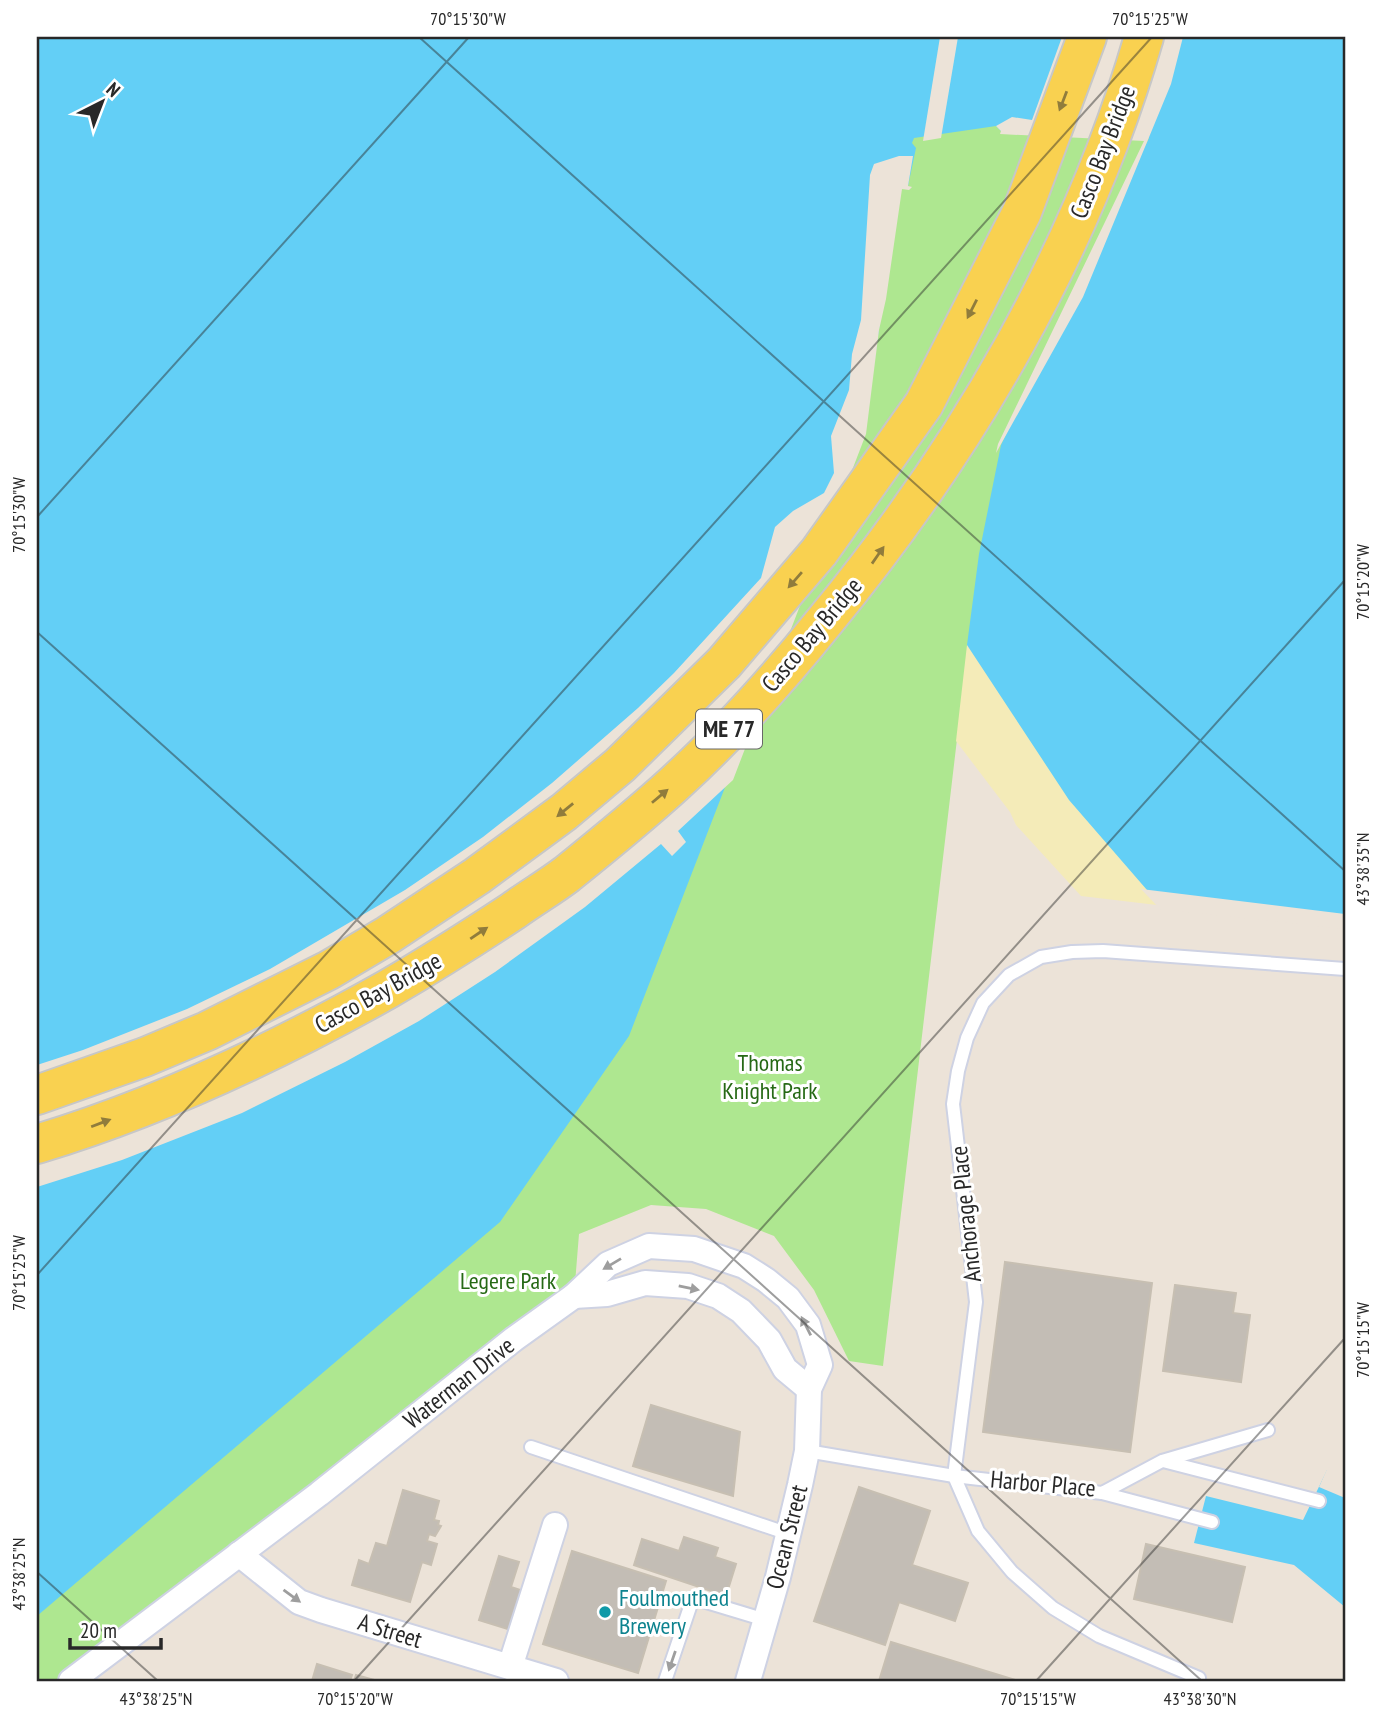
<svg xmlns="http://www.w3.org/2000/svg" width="1382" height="1718" font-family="'PT Sans Narrow',sans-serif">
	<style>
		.green { fill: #aee790 }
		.sand { fill: #f4ebb8 }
		.water { fill: #63cff6 }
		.pier { fill: #ece3d8 }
		.building { fill: #c3bdb5; stroke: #c7bfb2; stroke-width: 2 }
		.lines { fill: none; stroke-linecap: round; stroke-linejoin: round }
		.lane-casing { stroke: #ced2e3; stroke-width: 16 }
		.street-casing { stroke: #ced2e3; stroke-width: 28 }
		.primary-casing { stroke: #c7c7c7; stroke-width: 42 }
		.lane { stroke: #fff; stroke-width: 12 }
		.street { stroke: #fff; stroke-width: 24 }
		.primary { stroke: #f9d150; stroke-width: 38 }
		.oneway { fill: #907c3c }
		.oneway2 { fill: #9e9e9e }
		.ticks { fill: none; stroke: #282828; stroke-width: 2; stroke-opacity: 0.45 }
		.culture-dot { fill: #0f9aa8; stroke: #fff; stroke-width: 2.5 }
		.labels { text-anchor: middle; stroke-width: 6; stroke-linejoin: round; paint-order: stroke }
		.shield { fill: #fff; stroke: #686868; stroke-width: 2 }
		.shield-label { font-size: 23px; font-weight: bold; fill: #282828 }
		.street-label { font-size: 24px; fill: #282828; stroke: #fff }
		.park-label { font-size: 24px; fill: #266915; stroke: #fff }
		.culture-label { font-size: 24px; fill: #0d838f; stroke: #fff; text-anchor: start }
		.neatline { fill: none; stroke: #282828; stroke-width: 2.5 }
		.ticks-label { font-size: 18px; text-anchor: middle; fill: #282828 }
	</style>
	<rect width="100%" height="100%" fill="#ece3d8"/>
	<path class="green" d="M 37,37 L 1345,37 L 968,646 L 883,1366 L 849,1361 L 814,1290 L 774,1236 L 706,1209 L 651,1205 L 579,1234 L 574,1296 L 71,1681 L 37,1681 Z"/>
	<path class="sand" d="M 1000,615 L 1199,910 L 1081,896 L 1016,825 L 1010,812 L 956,741 L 967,645 Z"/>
	<g class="water">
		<path d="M 37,37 L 1345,37 L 1345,926 L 1160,905 L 1069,800 L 967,645 L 979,554 L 1001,445 L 1149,138 L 1001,131 L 996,126 L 914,138 L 912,143 L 916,148 L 908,186 L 899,185 L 866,422 L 629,1036 L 500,1222 L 37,1616 Z"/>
		<path d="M 1327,1470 L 1345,1478 L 1345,1607 L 1294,1565 L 1194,1543 L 1206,1496 L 1303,1520 Z"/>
	</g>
	<g class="pier">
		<path d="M 940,37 L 958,37 L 941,138 L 923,141 Z"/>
		<path d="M 1062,37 L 1183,37 L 1171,84 L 1083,297 L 996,453 L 998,444 L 1144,141 L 1000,134 L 1001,131 L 996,126 L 1012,117 L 1032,120 Z"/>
		<path d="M 899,156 L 913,156 L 908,186 L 912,187 L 909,190 L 902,189 L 886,299 L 879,330 L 866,434 L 733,780 L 678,831 L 686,842 L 672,856 L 661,844 L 585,907 L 495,972 L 419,1021 L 345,1062 L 242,1113 L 122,1160 L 37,1187 L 37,1065 L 83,1050 L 187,1009 L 270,969 L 405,890 L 483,837 L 552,783 L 638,708 L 674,673 L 761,578 L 775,527 L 793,511 L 824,493 L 834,473 L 831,436 L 849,390 L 852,354 L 861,320 L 870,175 L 874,164 Z"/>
		<path d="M 1141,889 L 1345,914 L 1345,929 L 1160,909 Z"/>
		<path d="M 1328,1467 L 1345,1474 L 1345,1498 L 1319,1487 Z"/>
	</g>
	<g class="building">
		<path d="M 1005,1262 L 1152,1283 L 1130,1452 L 983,1432 Z"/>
		<path d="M 1175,1285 L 1236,1293 L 1233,1313 L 1250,1315 L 1241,1382 L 1163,1371 Z"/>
		<path d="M 651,1405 L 740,1432 L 733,1496 L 633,1466 Z"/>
		<path d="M 859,1487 L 930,1511 L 912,1565 L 968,1583 L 955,1621 L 899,1602 L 885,1645 L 814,1621 Z"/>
		<path d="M 403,1490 L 439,1501 L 434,1520 L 439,1521 L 438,1525 L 441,1526 L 435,1536 L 429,1534 L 427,1541 L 437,1544 L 431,1565 L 422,1562 L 410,1602 L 352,1585 L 359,1560 L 369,1564 L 376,1543 L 387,1546 Z"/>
		<path d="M 684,1537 L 718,1548 L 715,1557 L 736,1564 L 726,1596 L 634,1565 L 642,1539 L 679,1551 Z"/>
		<path d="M 1146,1544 L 1245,1567 L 1232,1622 L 1134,1599 Z"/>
		<path d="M 572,1551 L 666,1581 L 638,1673 L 543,1644 Z"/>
		<path d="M 499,1556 L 519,1562 L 511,1587 L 523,1591 L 511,1630 L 479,1620 Z"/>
		<path d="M 891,1642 L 1019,1681 L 879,1681 Z"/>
		<path d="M 317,1664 L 352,1675 L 350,1681 L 312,1681 Z"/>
		<path d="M 356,1675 L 378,1681 L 354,1681 Z"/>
	</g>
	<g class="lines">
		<defs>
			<g id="lane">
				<path d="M 531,1447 L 789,1534"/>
				<path d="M 807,1451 L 954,1476 L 1102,1493 L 1162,1461 L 1268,1430"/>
				<path d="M 1163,1461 L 1319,1501"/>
				<path d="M 1102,1493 L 1212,1522"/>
				<path d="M 665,1681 L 693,1598 L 766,1620"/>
				<path d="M 1198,1681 L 1199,1678 L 1099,1636 L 1053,1608 L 1012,1572 L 978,1531 L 954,1476 L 976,1302 L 953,1104 L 958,1071 L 967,1038 L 983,1003 L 1009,975 L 1041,957 L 1072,952 L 1103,951 L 1345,969"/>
			</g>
			<g id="street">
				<path d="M 574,1296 L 607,1294 L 645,1283 L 688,1286 L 718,1296 L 741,1311 L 769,1340 L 785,1369 L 809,1389"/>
				<path d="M 239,1554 L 299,1602 L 321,1610 L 556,1681"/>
				<path d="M 510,1667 L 555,1525"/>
				<path d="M 71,1681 L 319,1494 L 514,1339 L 574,1296 L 608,1264 L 649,1246 L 694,1249 L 744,1266 L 766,1280 L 788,1298 L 808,1325 L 820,1365 L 809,1389 L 807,1451 L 800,1485 L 778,1577 L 748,1681"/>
			</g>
			<g id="primary">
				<path d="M 37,1095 L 145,1057 L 207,1031 L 329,970 L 388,935 L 477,876 L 564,812 L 620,765 L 724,663 L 819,552 L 924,404 L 1022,212 L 1087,37"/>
				<path d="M 37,1144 C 160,1107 276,1052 388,989 C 431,964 472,938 513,911 C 531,898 550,887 567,874 C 603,845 640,815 674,784 C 728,735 778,679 824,622 C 966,450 1082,252 1144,37"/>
			</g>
		</defs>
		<use href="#lane" class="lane-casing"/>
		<use href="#street" class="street-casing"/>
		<use href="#primary" class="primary-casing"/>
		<use href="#lane" class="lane"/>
		<use href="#street" class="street"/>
		<use href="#primary" class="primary"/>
	</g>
	<defs><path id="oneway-solid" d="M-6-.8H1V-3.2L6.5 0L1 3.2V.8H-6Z" transform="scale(1.75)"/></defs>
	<g class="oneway">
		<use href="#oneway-solid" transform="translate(1063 101) rotate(111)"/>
		<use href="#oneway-solid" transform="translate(972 309) rotate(117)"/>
		<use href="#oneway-solid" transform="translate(878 555) rotate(-55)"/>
		<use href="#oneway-solid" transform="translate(795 580) rotate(131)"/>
		<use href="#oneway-solid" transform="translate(660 796) rotate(-40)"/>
		<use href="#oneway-solid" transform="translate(565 810) rotate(141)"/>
		<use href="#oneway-solid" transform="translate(479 933) rotate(-34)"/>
		<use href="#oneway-solid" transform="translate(101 1123) rotate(-21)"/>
	</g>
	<g class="oneway2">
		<use href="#oneway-solid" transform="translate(612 1264) rotate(149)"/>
		<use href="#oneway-solid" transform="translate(689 1288) rotate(12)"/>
		<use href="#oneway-solid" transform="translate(806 1326) rotate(-117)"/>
		<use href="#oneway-solid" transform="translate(292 1596) rotate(36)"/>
		<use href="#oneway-solid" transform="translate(672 1661) rotate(109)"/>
	</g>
	<path class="ticks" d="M 419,37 L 1345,871M 37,517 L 469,37M 37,632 L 1202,1681M 37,1275 L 1152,37M 37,1572 L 158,1681M 354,1681 L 1345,580M 1036,1681 L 1345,1338"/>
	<circle class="culture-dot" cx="605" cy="1612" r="7"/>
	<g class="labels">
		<rect class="shield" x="696" y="709.5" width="66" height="39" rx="5"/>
		<g class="shield-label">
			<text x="729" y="737">ME 77</text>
		</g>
		<g class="street-label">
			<text transform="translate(1103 152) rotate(-69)" y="8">Casco Bay Bridge</text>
			<text transform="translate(812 635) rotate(-50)" y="8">Casco Bay Bridge</text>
			<text transform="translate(378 993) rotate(-29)" y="8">Casco Bay Bridge</text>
			<text transform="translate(966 1214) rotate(-96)" y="8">Anchorage Place</text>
			<text transform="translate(459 1383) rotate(-38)" y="8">Waterman Drive</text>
			<text transform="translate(1043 1484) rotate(5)" y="8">Harbor Place</text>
			<text transform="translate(787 1537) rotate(-76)" y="8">Ocean Street</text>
			<text transform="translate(390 1631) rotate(17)" y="8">A Street</text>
		</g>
		<g class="park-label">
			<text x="770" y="1071">Thomas<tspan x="770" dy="28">Knight Park</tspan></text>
			<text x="508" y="1289">Legere Park</text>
		</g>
		<g class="culture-label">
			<text x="619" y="1606">Foulmouthed<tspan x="619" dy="28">Brewery</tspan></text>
		</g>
	</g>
	<rect width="1382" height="1718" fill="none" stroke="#ffffff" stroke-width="77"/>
	<g transform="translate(102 102) rotate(42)" stroke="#ffffff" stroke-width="5" paint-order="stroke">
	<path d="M0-5L12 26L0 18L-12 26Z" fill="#282828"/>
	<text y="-10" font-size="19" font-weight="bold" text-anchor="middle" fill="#282828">N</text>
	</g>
	<path d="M70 1638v10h91v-10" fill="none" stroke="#282828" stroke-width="3.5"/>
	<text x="80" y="1638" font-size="21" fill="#282828" stroke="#ffffff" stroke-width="5" paint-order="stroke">20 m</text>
	<rect x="38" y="38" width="1306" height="1642" class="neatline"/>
	<g class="ticks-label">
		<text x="468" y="25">70°15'30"W</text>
		<text x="1150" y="25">70°15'25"W</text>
		<text transform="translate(19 515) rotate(-90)" y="6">70°15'30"W</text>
		<text transform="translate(1363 582) rotate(-90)" y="6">70°15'20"W</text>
		<text transform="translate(1363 869) rotate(-90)" y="6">43°38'35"N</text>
		<text transform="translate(19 1273) rotate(-90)" y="6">70°15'25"W</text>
		<text transform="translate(1363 1340) rotate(-90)" y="6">70°15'15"W</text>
		<text transform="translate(19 1574) rotate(-90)" y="6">43°38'25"N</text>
		<text x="156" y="1705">43°38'25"N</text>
		<text x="355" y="1705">70°15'20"W</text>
		<text x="1038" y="1705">70°15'15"W</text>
		<text x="1200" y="1705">43°38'30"N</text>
	</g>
</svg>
